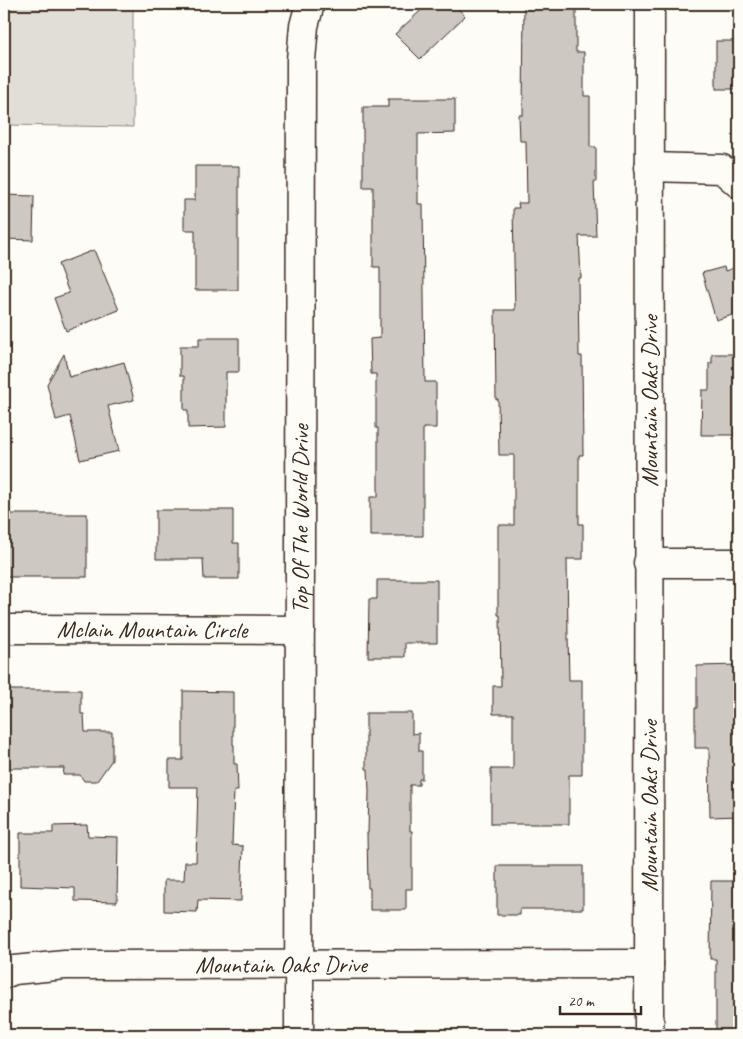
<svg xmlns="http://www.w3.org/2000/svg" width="743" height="1039" font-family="Caveat,sans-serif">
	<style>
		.green { fill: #e1ded7; stroke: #8e847a }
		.building { fill: #cdc8c2; stroke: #3b2a1e }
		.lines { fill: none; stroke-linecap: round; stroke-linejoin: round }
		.minor-casing { stroke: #3b2a1e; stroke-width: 31 }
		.minor { stroke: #fdfcf7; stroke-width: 28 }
		.labels { text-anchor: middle; stroke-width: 5; stroke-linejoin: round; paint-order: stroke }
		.street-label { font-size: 24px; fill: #3b2a1e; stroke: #fdfcf7 }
	</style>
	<rect width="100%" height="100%" fill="#fdfcf7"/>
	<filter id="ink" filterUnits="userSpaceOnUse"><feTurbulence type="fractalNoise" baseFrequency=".02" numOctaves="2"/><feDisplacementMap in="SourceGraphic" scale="10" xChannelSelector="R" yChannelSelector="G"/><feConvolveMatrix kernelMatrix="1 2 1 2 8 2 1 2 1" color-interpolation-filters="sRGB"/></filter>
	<g filter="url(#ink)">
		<path class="green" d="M 4,4 L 133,4 L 133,127 L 4,125 Z"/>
		<g class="building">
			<path d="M 428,4 L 454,4 L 465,16 L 420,59 L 395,34 Z"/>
			<path d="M 524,4 L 576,4 L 576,52 L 584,52 L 584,96 L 590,96 L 590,147 L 596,147 L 596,182 L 594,182 L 596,236 L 579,236 L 581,278 L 578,278 L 579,356 L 582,356 L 583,455 L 579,455 L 579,524 L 583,524 L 583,559 L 567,559 L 568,636 L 569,680 L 582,680 L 582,775 L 569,775 L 569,824 L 491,824 L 491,769 L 513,769 L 513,714 L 493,714 L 493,686 L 501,686 L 500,615 L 498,615 L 498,525 L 514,525 L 514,455 L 499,455 L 498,399 L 496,400 L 495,310 L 515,310 L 513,208 L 519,208 L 518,203 L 527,203 L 526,141 L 520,141 L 519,115 L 523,115 Z"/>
			<rect x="716" y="41" width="23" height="48"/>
			<path d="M 388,99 L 455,99 L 455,133 L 418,134 L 418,204 L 423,204 L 425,382 L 436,382 L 436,428 L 423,428 L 423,536 L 370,536 L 370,497 L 378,497 L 378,428 L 376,428 L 376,374 L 371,374 L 370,339 L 380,338 L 380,267 L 373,267 L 373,187 L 363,187 L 363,107 L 388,107 Z"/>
			<path d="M 195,166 L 239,166 L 239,215 L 238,215 L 238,290 L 195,290 L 195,230 L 184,230 L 184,200 L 195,200 Z"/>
			<path d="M 4,195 L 34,196 L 33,240 L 4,239 Z"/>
			<path d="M 94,250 L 119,310 L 66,331 L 54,298 L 69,293 L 58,264 Z"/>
			<path d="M 739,266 L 739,313 L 716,320 L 702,273 L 724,267 L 725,271 Z"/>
			<path d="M 199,338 L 239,338 L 239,372 L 226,372 L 226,427 L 188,428 L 188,410 L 184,410 L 184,376 L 180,376 L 180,346 L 199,346 Z"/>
			<path d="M 64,354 L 69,377 L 124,362 L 134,400 L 108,406 L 119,451 L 80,460 L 70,416 L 56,420 L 47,384 Z"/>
			<path d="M 712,354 L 738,354 L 738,363 L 739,363 L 739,435 L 701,435 L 702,390 L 709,390 L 709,363 L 712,363 Z"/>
			<path d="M 156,510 L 233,510 L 233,543 L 239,543 L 239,579 L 204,579 L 203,559 L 156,559 Z"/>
			<rect x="4" y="514" width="83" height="63"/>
			<path d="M 377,580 L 437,580 L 437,643 L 405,643 L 405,657 L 368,657 L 369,599 L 377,599 Z"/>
			<path d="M 739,665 L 739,816 L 710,817 L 709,748 L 695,748 L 695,708 L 697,708 L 697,666 Z"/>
			<path d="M 4,690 L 81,690 L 81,714 L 84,714 L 85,732 L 112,732 L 112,760 L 97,781 L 84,781 L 80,775 L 63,775 L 64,768 L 4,768 Z"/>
			<path d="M 183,691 L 233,692 L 233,745 L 234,745 L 234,764 L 237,764 L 238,791 L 234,791 L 232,845 L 243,846 L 241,901 L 198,900 L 197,912 L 164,911 L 164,880 L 184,880 L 185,862 L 196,862 L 198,787 L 169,787 L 169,760 L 183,760 Z"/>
			<path d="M 366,713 L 412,713 L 412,734 L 419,733 L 419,751 L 422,751 L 422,779 L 419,779 L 419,785 L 410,785 L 410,831 L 412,831 L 412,889 L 406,889 L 406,910 L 370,910 L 370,888 L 368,888 L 367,833 L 368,833 L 369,791 L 368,769 L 366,769 Z"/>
			<path d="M 87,825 L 88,836 L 118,837 L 117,902 L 75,901 L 75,888 L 20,886 L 20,833 L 53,833 L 53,826 Z"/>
			<path d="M 497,866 L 583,866 L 583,909 L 520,909 L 520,915 L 497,915 Z"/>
			<path d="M 711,881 L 739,881 L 739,1035 L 716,1035 L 716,959 L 710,959 Z"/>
		</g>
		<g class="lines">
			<defs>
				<g id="minor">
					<path d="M 649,167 L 722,169 L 739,184"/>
					<path d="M 648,563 L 739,563"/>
					<path id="s1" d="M 4,629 L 300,630"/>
					<path id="s2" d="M 4,974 L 14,970 L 65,965 L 649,964"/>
					<path id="s3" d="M 299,1035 L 301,60 L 304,26 L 310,4"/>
					<path id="s4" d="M 649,1035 L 650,4"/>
				</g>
			</defs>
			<use href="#minor" class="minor-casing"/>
			<use href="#minor" class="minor"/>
		</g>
	</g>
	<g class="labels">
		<g class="street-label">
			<text dy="8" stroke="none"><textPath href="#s4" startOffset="634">Mountain Oaks Drive</textPath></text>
			<text dy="8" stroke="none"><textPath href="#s3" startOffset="516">Top Of The World Drive</textPath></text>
			<text dy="8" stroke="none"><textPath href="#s1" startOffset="148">Mclain Mountain Circle</textPath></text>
			<text dy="8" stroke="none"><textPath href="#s4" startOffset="229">Mountain Oaks Drive</textPath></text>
			<text dy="8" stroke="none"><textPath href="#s2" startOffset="278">Mountain Oaks Drive</textPath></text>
		</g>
	</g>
	<rect width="743" height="1039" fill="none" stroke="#fdfcf7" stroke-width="20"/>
	<rect x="10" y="10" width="723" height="1019" fill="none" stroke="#3b2a1e" stroke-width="2" filter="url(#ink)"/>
	<path d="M560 1006v8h81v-8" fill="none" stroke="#3b2a1e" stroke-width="2.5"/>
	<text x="568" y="1006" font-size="15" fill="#3b2a1e" stroke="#fdfcf7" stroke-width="4" paint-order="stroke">20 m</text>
</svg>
